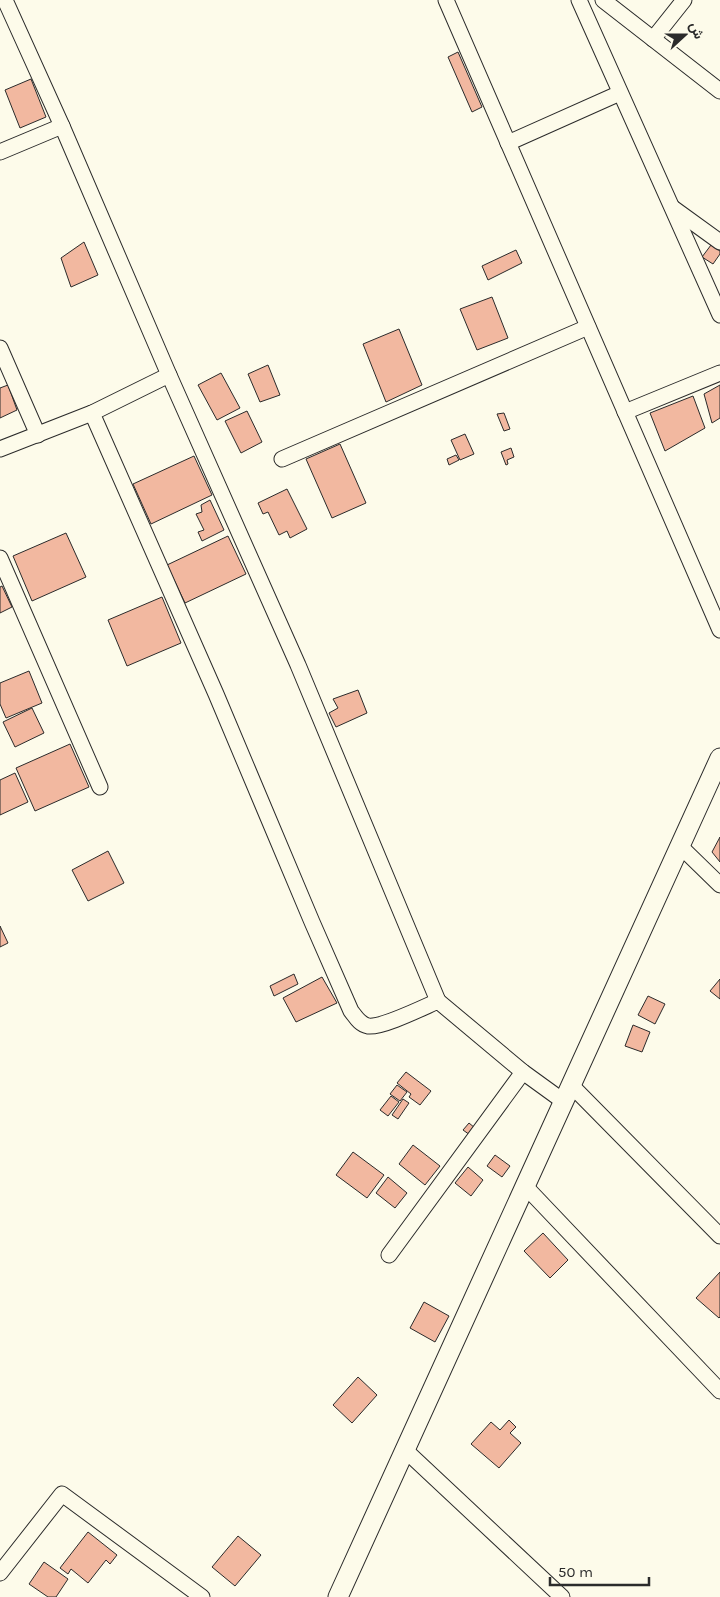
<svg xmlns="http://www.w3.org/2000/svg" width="720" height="1597" font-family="Karla,Vazirmatn,sans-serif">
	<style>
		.building { fill: #f2b8a0; stroke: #2b2b2b }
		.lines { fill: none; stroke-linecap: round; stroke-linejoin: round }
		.minor-casing { stroke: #2b2b2b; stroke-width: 17 }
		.major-casing { stroke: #2b2b2b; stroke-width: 21 }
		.minor { stroke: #fdfbea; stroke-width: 15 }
		.major { stroke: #fdfbea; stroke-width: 19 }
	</style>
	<rect width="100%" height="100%" fill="#fdfbea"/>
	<g class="building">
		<path d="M 458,52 L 482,107 L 472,112 L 448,57 Z"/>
		<path d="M 31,79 L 46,117 L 20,128 L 5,90 Z"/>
		<path d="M 84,242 L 98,275 L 71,287 L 61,258 Z"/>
		<path d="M 711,245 L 720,251 L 720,254 L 713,264 L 702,257 Z"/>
		<path d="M 516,250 L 522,263 L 488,280 L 482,266 Z"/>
		<path d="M 492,297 L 508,338 L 477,350 L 460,309 Z"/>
		<path d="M 399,329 L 422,385 L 386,402 L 363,344 Z"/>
		<path d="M 268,365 L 280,395 L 260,402 L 248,374 Z"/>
		<path d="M 221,373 L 240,408 L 217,420 L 198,385 Z"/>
		<path d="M 8,385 L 17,410 L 0,418 L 0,388 Z"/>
		<path d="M 720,385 L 720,418 L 712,423 L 704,394 Z"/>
		<path d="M 693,396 L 705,428 L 665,451 L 650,413 Z"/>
		<path d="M 247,411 L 262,442 L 241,453 L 225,421 Z"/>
		<path d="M 504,413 L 510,429 L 504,431 L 497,414 Z"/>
		<path d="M 465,434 L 474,454 L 460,460 L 451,440 Z"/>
		<path d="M 340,444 L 366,503 L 332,518 L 306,459 Z"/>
		<path d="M 511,448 L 514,457 L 507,460 L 508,464 L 506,465 L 501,452 Z"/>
		<path d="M 456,455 L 459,460 L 449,465 L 447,459 Z"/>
		<path d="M 194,456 L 212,495 L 151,524 L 133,484 Z"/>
		<path d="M 287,489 L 307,529 L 290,538 L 287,531 L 279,535 L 268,512 L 263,514 L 258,503 Z"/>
		<path d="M 210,500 L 224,530 L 202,541 L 198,532 L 204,530 L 196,514 L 202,512 L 201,505 Z"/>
		<path d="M 66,533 L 86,577 L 32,601 L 13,556 Z"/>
		<path d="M 228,536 L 246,574 L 185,603 L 167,565 Z"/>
		<path d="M 2,586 L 12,607 L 0,613 L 0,587 Z"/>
		<path d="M 162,597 L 181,643 L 127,666 L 108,620 Z"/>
		<path d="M 29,671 L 42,703 L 6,718 L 0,704 L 0,683 Z"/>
		<path d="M 358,690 L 367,713 L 336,727 L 329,713 L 338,708 L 333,699 Z"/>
		<path d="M 32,708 L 44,733 L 15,747 L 3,722 Z"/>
		<path d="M 70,744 L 89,787 L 35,811 L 16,768 Z"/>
		<path d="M 15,773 L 28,802 L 0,815 L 0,780 Z"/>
		<path d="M 720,837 L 720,862 L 712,852 Z"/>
		<path d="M 108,851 L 124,883 L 88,901 L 72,870 Z"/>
		<path d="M 0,926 L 8,943 L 0,947 Z"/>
		<path d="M 294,974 L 298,984 L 274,996 L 270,986 Z"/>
		<path d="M 322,977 L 337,1003 L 296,1022 L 283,998 Z"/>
		<path d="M 720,979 L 720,999 L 710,991 Z"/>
		<path d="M 648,996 L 665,1004 L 655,1024 L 638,1015 Z"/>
		<path d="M 633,1025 L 650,1032 L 642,1052 L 625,1046 Z"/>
		<path d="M 406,1072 L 431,1091 L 420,1105 L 409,1097 L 411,1094 L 397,1083 Z"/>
		<path d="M 397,1085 L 407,1092 L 400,1101 L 390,1094 Z"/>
		<path d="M 391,1096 L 399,1102 L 388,1116 L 380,1110 Z"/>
		<path d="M 403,1099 L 409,1103 L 398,1119 L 392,1115 Z"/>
		<path d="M 469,1123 L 475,1128 L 470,1135 L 463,1130 Z"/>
		<path d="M 413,1145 L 440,1166 L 425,1185 L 399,1164 Z"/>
		<path d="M 353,1152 L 384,1175 L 367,1198 L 336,1175 Z"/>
		<path d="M 495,1155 L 510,1166 L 502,1177 L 487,1166 Z"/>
		<path d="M 468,1167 L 483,1180 L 471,1196 L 455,1183 Z"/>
		<path d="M 388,1177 L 407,1193 L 395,1208 L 376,1193 Z"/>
		<path d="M 543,1233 L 568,1260 L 550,1278 L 524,1251 Z"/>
		<path d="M 720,1272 L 720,1317 L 719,1318 L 696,1298 Z"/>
		<path d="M 424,1302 L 449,1316 L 435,1342 L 410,1328 Z"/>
		<path d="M 358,1377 L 377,1395 L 352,1423 L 333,1405 Z"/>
		<path d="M 509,1420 L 516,1427 L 510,1433 L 521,1443 L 499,1468 L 471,1444 L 491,1422 L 500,1430 Z"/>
		<path d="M 88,1532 L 117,1555 L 110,1564 L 106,1560 L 88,1583 L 71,1569 L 68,1574 L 60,1568 Z"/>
		<path d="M 238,1536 L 261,1555 L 235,1586 L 212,1567 Z"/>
		<path d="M 44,1562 L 68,1579 L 56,1597 L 48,1597 L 29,1584 Z"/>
	</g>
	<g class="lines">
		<defs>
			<g id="minor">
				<path d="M 5,0 L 62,126 L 169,375 L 298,665 L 438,1001"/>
				<path d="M 446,0 L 720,630"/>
				<path d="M 579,0 L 720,315"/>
				<path d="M 603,0 L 720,91"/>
				<path d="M 653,39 L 684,0"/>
				<path d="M 508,143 L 620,93"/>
				<path d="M 0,152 L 62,126"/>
				<path d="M 673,208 L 720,242"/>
				<path d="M 0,348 L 38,435"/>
				<path d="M 625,412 L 720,373"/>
				<path d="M 92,413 L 216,694 L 312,922 L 351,1011 C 356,1017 359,1024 368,1026 C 382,1028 424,1007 438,1001 L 523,1072 L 563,1101"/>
				<path d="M 0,449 L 92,413 L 169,375"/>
				<path d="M 282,459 L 588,327"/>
				<path d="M 0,558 L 100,787"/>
				<path d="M 680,846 L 720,885"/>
				<path d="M 570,1084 L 720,1236"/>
				<path d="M 524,1185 L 720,1391"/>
				<path d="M 389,1255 L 523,1072"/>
				<path d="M 404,1449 L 562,1597"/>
				<path d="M 0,1573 L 62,1494 L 202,1597"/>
			</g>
			<path id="major" d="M 338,1597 L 720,758"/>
		</defs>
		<use href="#minor" class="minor-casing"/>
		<use href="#major" class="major-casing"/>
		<use href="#minor" class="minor"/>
		<use href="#major" class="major"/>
	</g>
	<g transform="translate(685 35) rotate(69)" stroke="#fdfbea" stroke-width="4" paint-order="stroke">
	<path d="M0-4L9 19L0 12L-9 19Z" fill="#2b2b2b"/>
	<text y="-8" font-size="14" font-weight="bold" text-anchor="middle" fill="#2b2b2b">ش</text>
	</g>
	<path d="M550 1577v8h99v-8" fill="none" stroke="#2b2b2b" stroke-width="2.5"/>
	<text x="558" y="1577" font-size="15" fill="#2b2b2b" stroke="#fdfbea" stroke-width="4" paint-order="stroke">50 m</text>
</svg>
